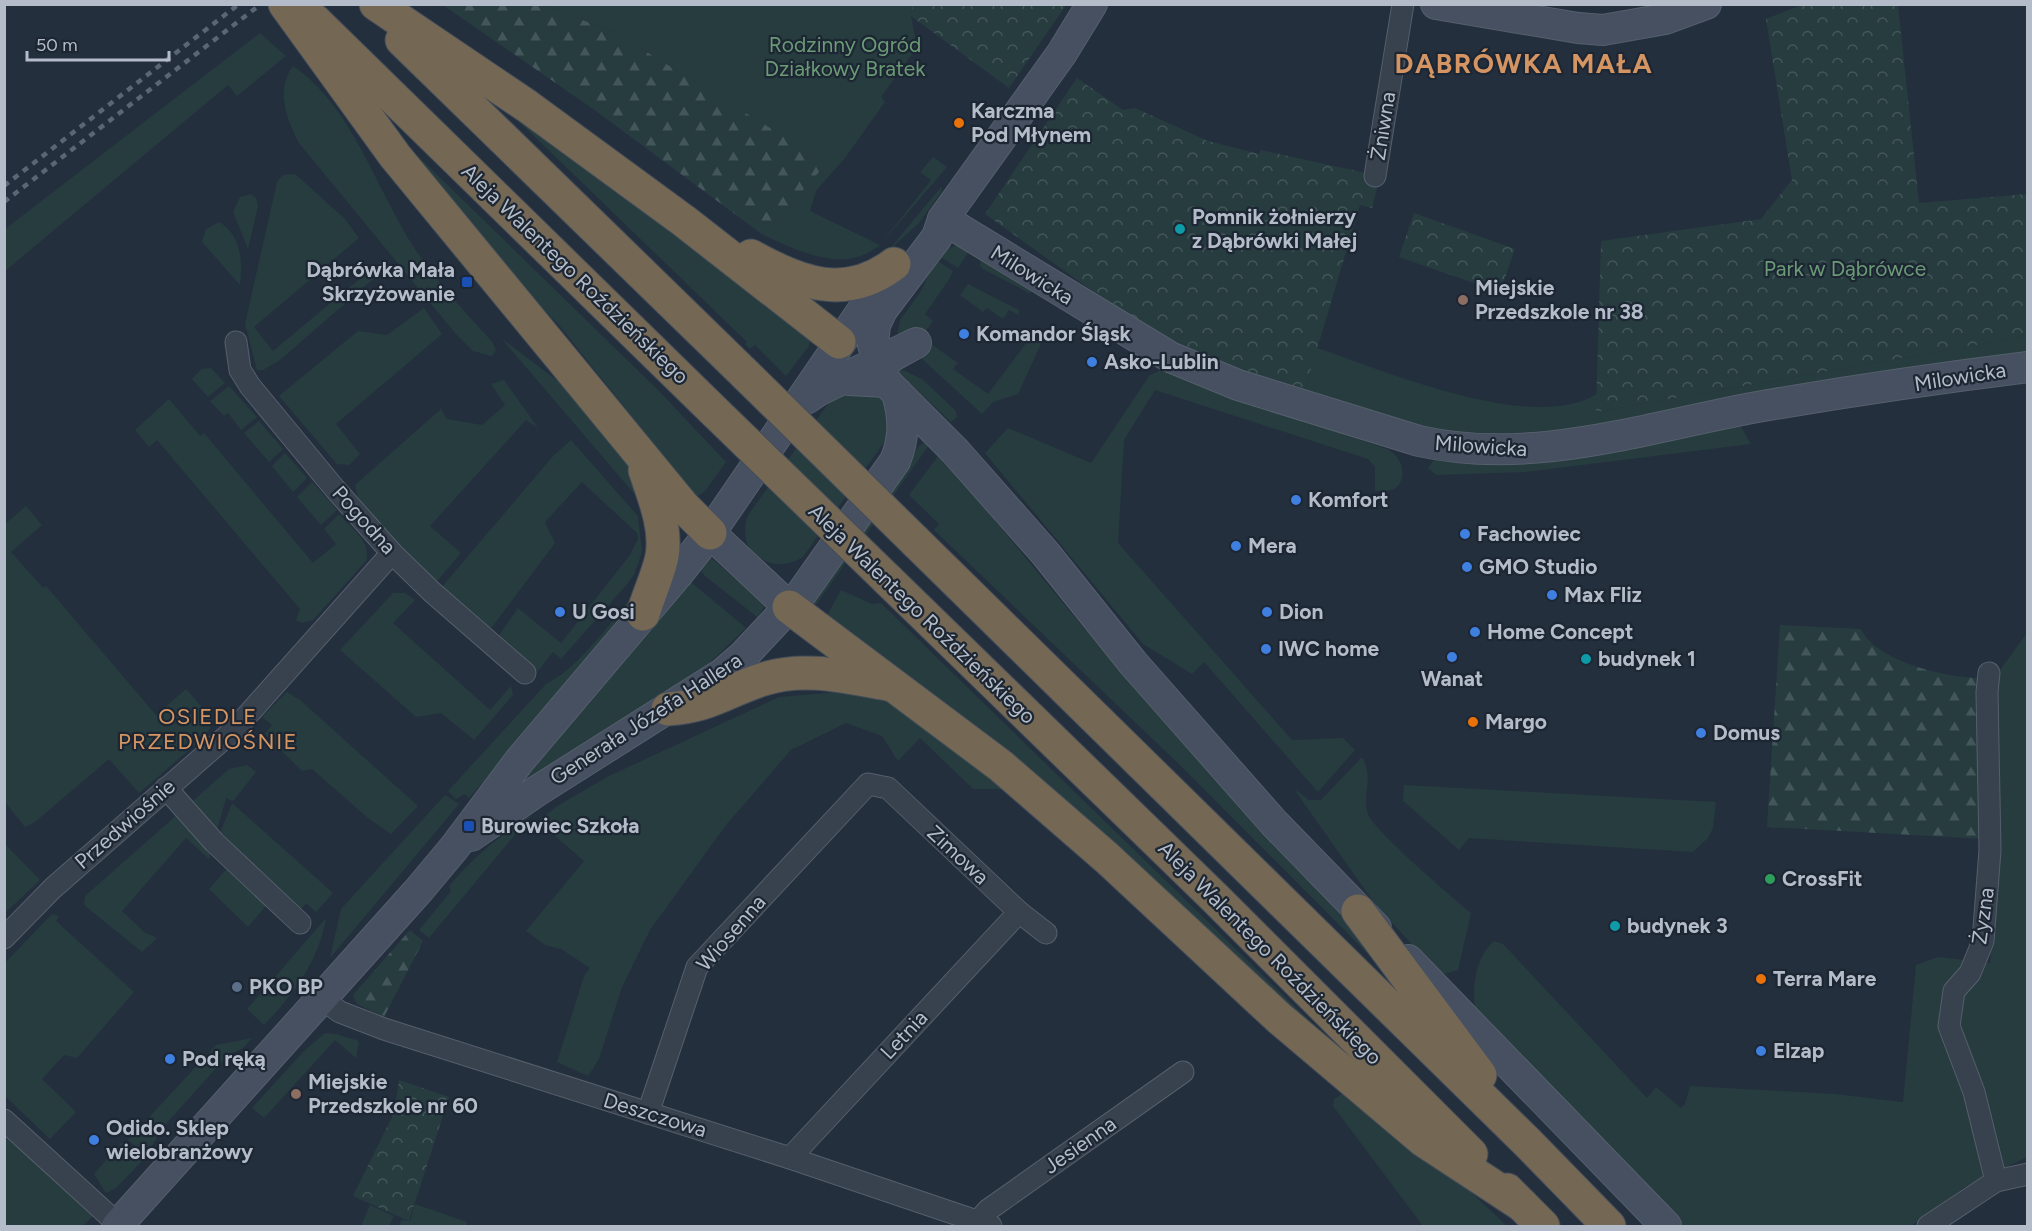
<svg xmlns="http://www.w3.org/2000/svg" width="2032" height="1231" font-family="Figtree,sans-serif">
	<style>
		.green { fill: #263c3f }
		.forest { fill: url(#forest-firs) }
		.park { fill: url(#park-crowns) }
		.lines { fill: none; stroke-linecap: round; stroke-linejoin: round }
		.street-casing { stroke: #565f6c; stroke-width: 23 }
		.secondary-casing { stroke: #565f6c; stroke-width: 32 }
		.highway-casing { stroke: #434c59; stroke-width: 35 }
		.street { stroke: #38414e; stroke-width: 21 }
		.secondary { stroke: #465061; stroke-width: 30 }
		.highway { stroke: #746855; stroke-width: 33 }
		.rail { stroke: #5a6575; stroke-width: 4.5; stroke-dasharray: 6 6; stroke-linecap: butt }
		.highway-bridge-casing { stroke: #434c59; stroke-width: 35; stroke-linecap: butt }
		.highway-bridge { stroke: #746855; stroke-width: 33 }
		.food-dot { fill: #e8710a; stroke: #1d2633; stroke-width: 2 }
		.culture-dot { fill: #0f9aa8; stroke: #1d2633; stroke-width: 2 }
		.transit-dot { fill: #1a4fb4; stroke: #1d2633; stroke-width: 2 }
		.education-dot { fill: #8d6e63; stroke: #1d2633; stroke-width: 2 }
		.shop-dot { fill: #3f7fe0; stroke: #1d2633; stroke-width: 2 }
		.leisure-dot { fill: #2e9e5b; stroke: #1d2633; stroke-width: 2 }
		.service-dot { fill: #5c6f8a; stroke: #1d2633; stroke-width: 2 }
		.labels { text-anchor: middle; stroke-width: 4.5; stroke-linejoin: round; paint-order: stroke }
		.park-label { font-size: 21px; fill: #6b9a76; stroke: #1d2633 }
		.poi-label { font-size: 21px; font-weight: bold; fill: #b4bcc9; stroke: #1d2633; text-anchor: start }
		.street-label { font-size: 21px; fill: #b4bcc9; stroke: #1d2633 }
		.neighbourhood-label { font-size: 22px; letter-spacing: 1.5px; fill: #d59563; stroke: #1d2633 }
		.district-label { font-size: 27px; font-weight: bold; letter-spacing: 1.5px; fill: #d59563; stroke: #1d2633 }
	</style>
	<defs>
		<pattern id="forest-firs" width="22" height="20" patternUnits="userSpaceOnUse" patternTransform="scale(1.5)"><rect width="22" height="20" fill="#263c3f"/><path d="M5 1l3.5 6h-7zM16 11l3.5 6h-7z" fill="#435659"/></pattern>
		<pattern id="park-crowns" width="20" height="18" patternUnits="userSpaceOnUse" patternTransform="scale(1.5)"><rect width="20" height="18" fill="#263c3f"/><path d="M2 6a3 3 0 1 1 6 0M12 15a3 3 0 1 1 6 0" fill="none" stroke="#435659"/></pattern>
	</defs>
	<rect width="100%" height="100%" fill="#242f3e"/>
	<g class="green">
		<path d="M 544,5 L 912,5 L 911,16 L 917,47 L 881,97 L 885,102 L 845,158 L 816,191 L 810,211 L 880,245 L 931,180 L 920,172 L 933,157 L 947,167 L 880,245 C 844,275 799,251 763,235 L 826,163 L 616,33 Z"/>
		<path d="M 260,33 L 286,56 L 237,96 L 228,85 L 5,271 L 5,229 Z"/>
		<path d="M 293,66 C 356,109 378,198 422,259 C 443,289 469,316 493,343 L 496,350 L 492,356 L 473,351 L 455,333 L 299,143 C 287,120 275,90 293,66 Z"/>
		<path d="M 479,83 L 810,339 L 809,346 L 786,376 L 755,345 L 750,349 L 745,344 L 747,342 Z"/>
		<path d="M 389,128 L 658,390 L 726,462 L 705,491 L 696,497 L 559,325 L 487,253 Z"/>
		<path d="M 295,174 L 345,219 L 359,238 L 254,327 L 273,351 L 381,261 L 386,268 L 280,360 L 263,370 L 257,370 L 245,324 L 277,182 L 283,175 Z"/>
		<path d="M 941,187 L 942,191 L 919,223 L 888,251 Z"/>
		<path d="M 251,194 L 256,198 L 258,206 L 248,249 L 233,212 L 240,197 Z"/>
		<path d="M 219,222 C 241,235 243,261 240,285 L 202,242 L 206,229 Z"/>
		<path d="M 958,245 L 969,251 L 958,268 L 934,253 Z"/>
		<path d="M 981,255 L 1035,289 L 1029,293 L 983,269 L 980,266 Z"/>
		<path d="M 938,261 L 953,271 L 950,278 L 925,314 L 933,321 L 921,337 L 958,363 L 953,369 L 988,394 L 1027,342 L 1029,344 L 1040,331 L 1043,334 L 1040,346 L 1018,394 L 993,402 L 982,414 L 897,336 L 900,320 L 921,291 L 934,262 Z"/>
		<path d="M 968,284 L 1019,310 L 1019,315 L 1009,310 L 1003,319 L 987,308 L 983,312 L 960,295 Z"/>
		<path d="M 424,308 L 442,334 L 336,424 L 360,454 L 349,465 L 337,464 L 279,396 L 358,331 L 387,335 Z"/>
		<path d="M 2027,336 L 2027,351 L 2023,354 L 1523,439 L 1447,433 L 1393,423 L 1303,396 L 1317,348 C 1387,371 1530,434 1597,394 L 1596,412 Z"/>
		<path d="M 501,338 L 566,387 L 619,451 L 637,481 L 649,511 Z"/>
		<path d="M 888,363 L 922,379 L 956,411 L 957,417 L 951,422 Z"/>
		<path d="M 1166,367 L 1266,408 L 1387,449 C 1400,455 1408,473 1398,486 C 1393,492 1382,491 1375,491 L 1375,467 L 1368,459 L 1155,390 L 1124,440 L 1118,543 L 1292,740 L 1343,738 L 1355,750 L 1318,792 L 1204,662 L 1192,674 L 1143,644 L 985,453 L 1008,428 L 1091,463 L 1149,376 Z"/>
		<path d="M 211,368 L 225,383 L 208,397 L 192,379 L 202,369 Z"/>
		<path d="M 504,380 L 538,428 L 526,420 L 430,526 L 461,553 L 433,586 L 359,504 L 355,485 L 441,409 L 447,419 L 482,425 L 505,405 L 491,384 Z"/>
		<path d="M 229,386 L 257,417 L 241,430 L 228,413 L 224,416 L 210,401 Z"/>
		<path d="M 836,393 L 876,393 L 888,409 L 887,438 L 803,557 C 771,577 734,552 748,515 Z"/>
		<path d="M 169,399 L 200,436 L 204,433 L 313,563 L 336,544 L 324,529 L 339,514 C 351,528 372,542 366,561 L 313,620 L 302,623 L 296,620 L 300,609 L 157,440 L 149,447 L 135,430 Z"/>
		<path d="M 259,421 L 283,449 L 269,462 L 244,433 Z"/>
		<path d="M 1740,425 L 1751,444 L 1526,472 L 1436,475 L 1428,468 L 1433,461 L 1446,457 Z"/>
		<path d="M 571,440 L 638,516 L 642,552 L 634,575 L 628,583 L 561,659 L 553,652 L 538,671 L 524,668 L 495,641 L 518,608 L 561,643 L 630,555 L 638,539 L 637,533 L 582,482 L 545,522 L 555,543 L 489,631 L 440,589 L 554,455 Z"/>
		<path d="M 925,442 L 929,445 L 813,609 L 809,602 L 919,446 Z"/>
		<path d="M 285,453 L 307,478 L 293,492 L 272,466 Z"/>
		<path d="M 939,455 C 999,524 1055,594 1114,664 C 1206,773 1304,876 1401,979 L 1416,1002 L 1184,769 L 934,530 L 939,524 L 909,495 Z"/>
		<path d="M 312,482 L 337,510 L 321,525 L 297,497 Z"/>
		<path d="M 26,506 L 42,525 L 11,552 L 43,588 L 46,586 L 156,715 L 186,689 L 210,717 L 212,725 L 205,736 L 139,793 L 109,759 L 35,822 L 25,827 L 5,802 L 4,525 Z"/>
		<path d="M 709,556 L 766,605 L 757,617 L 705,576 L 698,567 Z"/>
		<path d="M 646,577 C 597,657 532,728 469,798 L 465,794 L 456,799 L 448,791 L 546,684 C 578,670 624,607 646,577 Z"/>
		<path d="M 687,579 L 746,628 L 700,672 L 509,796 Z"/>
		<path d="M 841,590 L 872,604 L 881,603 L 1322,1033 L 825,619 Z"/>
		<path d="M 393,593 L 405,593 L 415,600 L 393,623 L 490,710 L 511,686 L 513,695 L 474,740 L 441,713 L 416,717 L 340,650 Z"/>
		<path d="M 2027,633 L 2027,1157 L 1965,1187 L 1911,1226 L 1682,1226 L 1475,1011 C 1472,988 1475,957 1494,941 L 1503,944 L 1647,1098 L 1656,1087 L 1681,1108 L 1685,1104 L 1690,1086 L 1835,1094 L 1903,1102 L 1916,965 L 1938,957 L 1990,963 L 1997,854 L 1997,674 Z"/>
		<path d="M 863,690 L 898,705 L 1002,777 L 1001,789 L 973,789 L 920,738 L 898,761 L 882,736 L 846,723 L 791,750 L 726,825 L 650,930 L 622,987 L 599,1059 L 588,1076 L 557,1062 L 584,976 L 590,968 L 561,949 L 545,945 L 526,931 L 584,861 L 538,821 L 559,805 L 607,777 L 779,697 Z"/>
		<path d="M 287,692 L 300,700 L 418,806 L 391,834 L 368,818 L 312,769 L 302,771 L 265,734 L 272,725 L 262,717 Z"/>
		<path d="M 1362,757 C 1375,781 1361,793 1368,814 C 1374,831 1453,898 1471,913 L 1458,970 L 1440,975 L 1375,904 L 1294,789 L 1309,800 L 1321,800 Z"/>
		<path d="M 247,765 L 256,772 L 233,801 L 226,798 L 209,859 L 186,838 L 122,911 L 144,932 L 157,938 L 142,952 L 84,905 L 85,896 L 229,769 Z"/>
		<path d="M 1404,785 L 1716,802 L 1713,828 L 1708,838 L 1693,852 L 1469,838 L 1459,850 L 1403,801 Z"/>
		<path d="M 445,795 L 459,804 L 330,958 L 341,909 Z"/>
		<path d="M 232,803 L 333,893 L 316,912 L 306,903 L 296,916 L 218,838 Z"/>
		<path d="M 533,813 L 429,938 L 419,930 L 451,891 L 449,886 C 474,856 501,835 533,813 Z"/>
		<path d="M 5,844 L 40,880 L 5,913 Z"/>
		<path d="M 232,863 L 271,900 L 248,927 L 209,889 Z"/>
		<path d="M 52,914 L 59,916 L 56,921 L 134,992 L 77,1058 L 64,1055 L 42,1079 L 76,1112 L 50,1139 L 5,1096 L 4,964 Z"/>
		<path d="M 326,918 C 319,961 293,995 264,1025 L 247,1009 Z"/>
		<path d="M 325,1033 L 336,1034 L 359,1041 L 356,1058 L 335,1040 L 264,1118 L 252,1108 L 303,1052 Z"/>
		<path d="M 252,1038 L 242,1049 L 228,1055 L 163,1127 L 149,1151 L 143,1152 L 128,1140 L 216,1045 Z"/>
		<path d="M 1348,1090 L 1476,1197 L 1507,1226 L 1423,1226 L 1333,1106 L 1334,1099 Z"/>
		<path d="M 4,1137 L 69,1188 L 93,1216 L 83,1226 L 5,1226 Z"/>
		<path d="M 122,1142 L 143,1160 L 116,1188 L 106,1193 L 94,1174 Z"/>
		<path d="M 415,1204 L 467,1222 L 466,1226 L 399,1226 L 402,1220 L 410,1221 Z"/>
		<path d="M 370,1205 L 394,1216 L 389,1226 L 361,1226 Z"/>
	</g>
	<g class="forest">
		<path d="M 443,5 L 544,5 L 616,33 L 827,163 L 763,235 L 596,111 Z"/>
		<path d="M 1780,625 L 1861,629 C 1875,661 1947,678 1979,678 L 1984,839 L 1767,827 Z"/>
		<path d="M 410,930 L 423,941 L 384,1017 L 357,1004 L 353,995 Z"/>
	</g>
	<g class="park">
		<path d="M 912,5 L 912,4 L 1066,5 L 1009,88 L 911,16 Z"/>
		<path d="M 1801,5 L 1898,5 L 1919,203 L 2027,194 L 2027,336 L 1596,412 L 1601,241 L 1761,219 L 1792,180 L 1766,19 Z"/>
		<path d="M 1077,78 L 1123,110 L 1135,108 L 1208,141 L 1259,154 L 1261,150 L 1380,176 L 1372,208 L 1360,205 L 1303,396 L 1182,350 L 1129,317 L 985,214 Z"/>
		<path d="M 1414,213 L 1515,249 L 1500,292 L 1399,257 Z"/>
		<path d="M 399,1080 L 449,1097 L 409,1221 L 353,1196 L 394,1113 Z"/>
	</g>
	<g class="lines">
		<defs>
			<g id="street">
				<path d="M 1375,176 L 1403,4"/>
				<path d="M 236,342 L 240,370 L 250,386 L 335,489 L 392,553 L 432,592 L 525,673"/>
				<path d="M 1989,673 L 1987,692 L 1990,850 L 1983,941 L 1970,973 L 1954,991 L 1949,1026 L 1974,1092 L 1996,1181"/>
				<path d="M 166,788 L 214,842 L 300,923"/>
				<path d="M 4,938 L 53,888 L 236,728 L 392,553"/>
				<path d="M 322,999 L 340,1012 L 384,1029 L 790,1158 L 991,1226"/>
				<path d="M 648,1113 L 697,967 L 868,784 L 888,788 L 1019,912 L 1046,933"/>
				<path d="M 4,1120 L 119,1225"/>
				<path d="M 790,1158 L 1019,912"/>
				<path d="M 978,1221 L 988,1210 L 1183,1072"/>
				<path d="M 1928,1226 L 1996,1181 L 2028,1174"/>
			</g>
			<g id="secondary">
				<path d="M 1092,4 L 1062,53 L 943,219 L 937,237 L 882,310 L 875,325 L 873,345 L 886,382 L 955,451 L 1045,553 L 1133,663 L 1274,823 L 1376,928"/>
				<path d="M 1436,4 L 1578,28 L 1603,30 L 1665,19 L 1706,4"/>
				<path d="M 943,219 L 1170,357 L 1238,385 L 1419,441 C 1535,467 1649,426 1763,406 C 1850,391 1939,378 2028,367"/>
				<path d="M 806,399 L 818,391 L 916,343 L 849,380 L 886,382"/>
				<path d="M 710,533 L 789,607"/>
				<path d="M 471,836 L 537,791 L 722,674 L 744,655 L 801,594 L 895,461 C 905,437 904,418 897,393"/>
				<path d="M 1408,960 L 1666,1226"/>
				<path d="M 117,1226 L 418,891 L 454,848 L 520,760 L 677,575 L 710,533 L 877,289"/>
			</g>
			<g id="highway">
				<path d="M 285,4 L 395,156 L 683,506 L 710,533"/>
				<path d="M 376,4 L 527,106 L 684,221 L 839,342"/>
				<path d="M 314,20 L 716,413"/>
				<path d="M 402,40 L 745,374"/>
				<path d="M 751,256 C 799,283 846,301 894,264"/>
				<path d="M 916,542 L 1528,1143 L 1609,1226"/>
				<path d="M 888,580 L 1215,898 L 1471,1154"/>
				<path d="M 789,607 L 1001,766 L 1107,858 L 1279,1018 L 1423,1140 L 1522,1205"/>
				<path d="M 643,614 C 648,596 659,573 662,556 C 667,528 654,497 645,470"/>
				<path d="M 668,709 C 709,707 728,690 764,679 C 805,666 846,677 887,684"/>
				<path d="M 1358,911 L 1480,1075"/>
				<path d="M 1507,1190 L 1543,1226"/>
			</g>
		</defs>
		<use href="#street" class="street-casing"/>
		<use href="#secondary" class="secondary-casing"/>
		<use href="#highway" class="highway-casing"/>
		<use href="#street" class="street"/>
		<use href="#secondary" class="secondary"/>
		<use href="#highway" class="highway"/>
		<g class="rail">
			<path d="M 4,186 L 239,4"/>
			<path d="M 4,202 L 261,4"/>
		</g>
		<defs>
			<g id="highway-bridge">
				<path d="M 745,374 L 916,542"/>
				<path d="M 716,413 L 888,580"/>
			</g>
		</defs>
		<use href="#highway-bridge" class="highway-bridge-casing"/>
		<use href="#highway-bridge" class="highway-bridge"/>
	</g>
	<g class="food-dot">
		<circle cx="959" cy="123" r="6"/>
		<circle cx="1473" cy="722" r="6"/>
		<circle cx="1761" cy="979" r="6"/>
	</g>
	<g class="culture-dot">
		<circle cx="1180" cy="229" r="6"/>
		<circle cx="1586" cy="659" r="6"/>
		<circle cx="1615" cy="926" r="6"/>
	</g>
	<g class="transit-dot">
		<rect x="461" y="276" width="12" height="12" rx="3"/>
		<rect x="463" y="820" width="12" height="12" rx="3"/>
	</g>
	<g class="education-dot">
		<circle cx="1463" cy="300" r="6"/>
		<circle cx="296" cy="1094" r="6"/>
	</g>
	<g class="shop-dot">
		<circle cx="964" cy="334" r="6"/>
		<circle cx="1092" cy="362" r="6"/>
		<circle cx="1296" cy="500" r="6"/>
		<circle cx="1465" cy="534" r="6"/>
		<circle cx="1236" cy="546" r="6"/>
		<circle cx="1467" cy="567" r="6"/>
		<circle cx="1552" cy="595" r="6"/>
		<circle cx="560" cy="612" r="6"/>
		<circle cx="1267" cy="612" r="6"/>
		<circle cx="1475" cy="632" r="6"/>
		<circle cx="1266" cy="649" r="6"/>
		<circle cx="1452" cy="657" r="6"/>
		<circle cx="1701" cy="733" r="6"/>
		<circle cx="1761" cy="1051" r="6"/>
		<circle cx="170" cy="1059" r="6"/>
		<circle cx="94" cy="1140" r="6"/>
	</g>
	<circle class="leisure-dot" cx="1770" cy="879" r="6"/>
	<circle class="service-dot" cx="237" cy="987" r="6"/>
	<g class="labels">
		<g class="park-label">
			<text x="845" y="52">Rodzinny Ogród<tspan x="845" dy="24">Działkowy Bratek</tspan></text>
			<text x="1845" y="276">Park w Dąbrówce</text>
		</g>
		<g class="poi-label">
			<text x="971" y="118">Karczma<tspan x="971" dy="24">Pod Młynem</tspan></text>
			<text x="1192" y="224">Pomnik żołnierzy<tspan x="1192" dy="24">z Dąbrówki Małej</tspan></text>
			<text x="455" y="277" text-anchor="end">Dąbrówka Mała<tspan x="455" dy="24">Skrzyżowanie</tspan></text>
			<text x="1475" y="295">Miejskie<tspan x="1475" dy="24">Przedszkole nr 38</tspan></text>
			<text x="976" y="341">Komandor Śląsk</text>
			<text x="1104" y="369">Asko-Lublin</text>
			<text x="1308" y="507">Komfort</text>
			<text x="1477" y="541">Fachowiec</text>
			<text x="1248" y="553">Mera</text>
			<text x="1479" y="574">GMO Studio</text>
			<text x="1564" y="602">Max Fliz</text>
			<text x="572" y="619">U Gosi</text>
			<text x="1279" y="619">Dion</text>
			<text x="1487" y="639">Home Concept</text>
			<text x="1278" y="656">IWC home</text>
			<text x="1598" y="666">budynek 1</text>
			<text x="1452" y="686" text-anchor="middle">Wanat</text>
			<text x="1485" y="729">Margo</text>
			<text x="1713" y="740">Domus</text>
			<text x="481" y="833">Burowiec Szkoła</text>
			<text x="1782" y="886">CrossFit</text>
			<text x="1627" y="933">budynek 3</text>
			<text x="1773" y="986">Terra Mare</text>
			<text x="249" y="994">PKO BP</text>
			<text x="1773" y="1058">Elzap</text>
			<text x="182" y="1066">Pod ręką</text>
			<text x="308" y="1089">Miejskie<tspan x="308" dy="24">Przedszkole nr 60</tspan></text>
			<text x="106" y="1135">Odido. Sklep<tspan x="106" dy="24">wielobranżowy</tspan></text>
		</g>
		<g class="street-label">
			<text transform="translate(1383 126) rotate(-81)" y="7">Żniwna</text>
			<text transform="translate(575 274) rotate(44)" y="7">Aleja Walentego Roździeńskiego</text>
			<text transform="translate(1032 275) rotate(32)" y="7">Milowicka</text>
			<text transform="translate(1960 377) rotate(-9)" y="7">Milowicka</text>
			<text transform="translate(1481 446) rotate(4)" y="7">Milowicka</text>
			<text transform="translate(364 520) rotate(48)" y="7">Pogodna</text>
			<text transform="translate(922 614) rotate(44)" y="7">Aleja Walentego Roździeńskiego</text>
			<text transform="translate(646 719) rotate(-33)" y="7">Generała Józefa Hallera</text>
			<text transform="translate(125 824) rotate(-41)" y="7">Przedwiośnie</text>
			<text transform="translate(958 855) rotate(43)" y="7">Zimowa</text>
			<text transform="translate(1983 916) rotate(-82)" y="7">Żyzna</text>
			<text transform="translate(731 933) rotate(-49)" y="7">Wiosenna</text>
			<text transform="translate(1270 953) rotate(45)" y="7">Aleja Walentego Roździeńskiego</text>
			<text transform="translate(904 1035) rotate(-47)" y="7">Letnia</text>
			<text transform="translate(655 1115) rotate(17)" y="7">Deszczowa</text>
			<text transform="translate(1080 1145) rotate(-35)" y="7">Jesienna</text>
		</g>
		<g class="neighbourhood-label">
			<text x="208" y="724">OSIEDLE<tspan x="208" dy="25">PRZEDWIOŚNIE</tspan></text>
		</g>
		<g class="district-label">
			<text x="1524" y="73">DĄBRÓWKA MAŁA</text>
		</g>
	</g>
	<rect width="2032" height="1231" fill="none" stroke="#b4bcc9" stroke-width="12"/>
	<path d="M27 51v9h142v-9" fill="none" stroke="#b4bcc9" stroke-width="3"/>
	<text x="36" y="51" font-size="18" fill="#b4bcc9" stroke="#1d2633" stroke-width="4.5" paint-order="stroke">50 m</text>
</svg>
